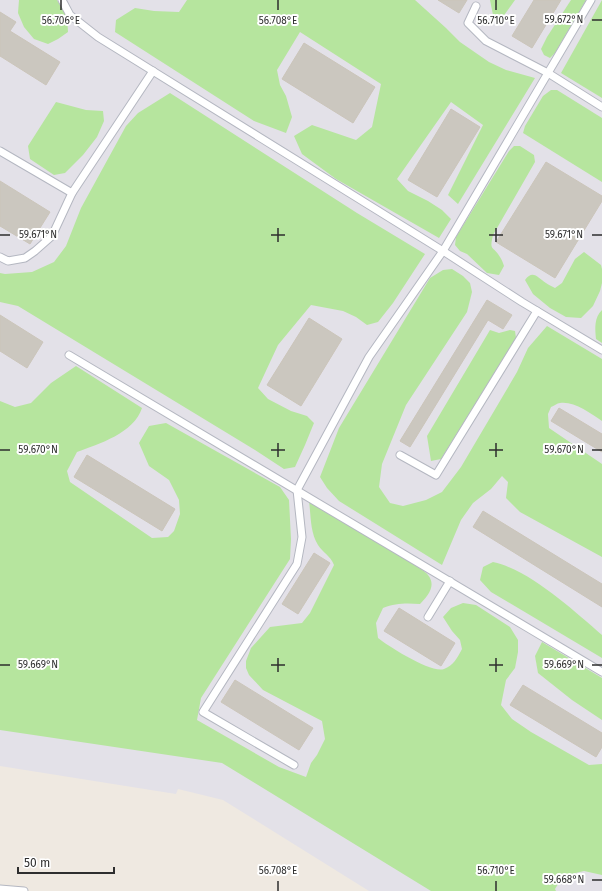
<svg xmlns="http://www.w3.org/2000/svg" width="602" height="891" font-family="'Fira Sans',sans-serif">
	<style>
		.industrial { fill: #e3e1e8 }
		.green { fill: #b6e59e }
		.building { fill: #cbc7bf; stroke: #cbc5ba }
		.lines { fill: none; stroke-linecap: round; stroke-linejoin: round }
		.service-casing { stroke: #b4b7c1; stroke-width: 9 }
		.service { stroke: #fff; stroke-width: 7 }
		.ticks { fill: none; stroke: #2e2e2e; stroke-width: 1.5 }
		.ticks-label { font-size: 10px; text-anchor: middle; fill: #2e2e2e; stroke: #fff; stroke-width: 4; stroke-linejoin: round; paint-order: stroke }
	</style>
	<rect width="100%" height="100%" fill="#efe9e1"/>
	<path class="industrial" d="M 0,0 L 602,0 L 602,891 L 369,891 L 223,800 L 178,789 L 176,794 L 0,766 Z"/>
	<g class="green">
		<path d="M 19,0 L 57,0 L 67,17 L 68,32 L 58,39 L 48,44 L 34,39 L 24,27 L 18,13 Z"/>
		<path d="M 187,0 L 415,0 L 446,28 L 460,42 L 489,62 L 506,70 L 535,78 L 458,204 L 448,195 L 483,125 L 451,102 L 397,179 L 408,191 L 428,201 L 442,210 L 451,219 L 439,238 L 336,179 L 302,154 L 294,136 L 312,125 L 356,140 L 372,127 L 381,84 L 300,32 L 277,70 L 280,85 L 286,96 L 292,117 L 286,133 L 254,121 L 115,32 L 116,20 L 135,8 L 154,11 L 179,12 Z"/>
		<path d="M 490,0 L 515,0 L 502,18 L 493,15 Z"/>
		<path d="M 571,0 L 586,0 L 555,53 L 550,58 L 544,55 L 541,49 L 547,37 Z"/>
		<path d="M 602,0 L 602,98 L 561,73 Z"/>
		<path d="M 551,90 L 557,90 L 602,118 L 602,182 L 523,133 L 525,126 L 543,96 Z"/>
		<path d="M 170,93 L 357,213 L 425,254 L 393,303 L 378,322 L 367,325 L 356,317 L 343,311 L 311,305 L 278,345 L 258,388 L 268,399 L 291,411 L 307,416 L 314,423 L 305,445 L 295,467 L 284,469 L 255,450 L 18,306 L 0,302 L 0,273 L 5,274 L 32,272 L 54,262 L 66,246 L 81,208 L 126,126 L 138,113 Z"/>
		<path d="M 56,102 L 86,110 L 103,111 L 104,121 L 97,137 L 83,155 L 65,173 L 54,175 L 30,159 L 28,146 Z"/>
		<path d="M 514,146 L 520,146 L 534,155 L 535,162 L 493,235 C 489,252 493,245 500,257 C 502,260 503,263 504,266 L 499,275 L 487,273 L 467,254 L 460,251 L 455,245 L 456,237 L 509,151 Z"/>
		<path d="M 584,252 L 601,265 L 602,269 L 602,283 L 600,291 L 593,306 L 581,318 L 566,317 L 550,308 L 533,294 L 525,280 C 533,269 538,278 546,283 C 548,285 552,286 555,288 L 562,283 L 575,259 Z"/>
		<path d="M 452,269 L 463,276 L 470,283 L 472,292 L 467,312 L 406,405 L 382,464 L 379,487 L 390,503 L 403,506 L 426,500 L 442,492 L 461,467 L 517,372 L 528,348 L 547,326 L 602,359 L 602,421 C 590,413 574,401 560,403 C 557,403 554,406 551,407 L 548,414 L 549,428 L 602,464 L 602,557 L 520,512 L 506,498 L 508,482 L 502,476 L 491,489 L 473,503 L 461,520 L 442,565 L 339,501 L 327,488 L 320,477 L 339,428 L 430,278 L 443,270 Z"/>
		<path d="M 602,310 L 602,343 L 596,339 C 595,328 594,318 602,310 Z"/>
		<path d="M 490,330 L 499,333 L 510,330 L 515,331 L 516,338 L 441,459 L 431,461 L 427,436 Z"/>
		<path d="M 76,366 L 142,408 C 134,433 99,444 77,452 L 67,471 L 70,482 L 152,538 L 168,537 L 174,531 L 180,514 L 179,500 L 169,480 L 149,466 L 139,443 L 149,426 L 166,423 L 280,487 L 289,500 L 291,539 L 290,559 L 201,698 L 197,720 L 279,767 L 306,777 L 311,763 L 317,755 L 325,739 L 322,721 L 263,690 L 249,675 L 246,668 L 246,661 L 251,648 L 270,627 L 302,623 L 310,613 L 334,565 C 330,555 323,553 318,545 C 310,532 311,516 309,501 C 342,521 376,540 408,561 C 413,564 425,571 428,575 C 437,586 427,597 420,604 C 406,603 396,603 383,608 L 376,623 L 378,638 C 388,646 432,674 444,669 C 453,666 458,657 462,649 L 460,640 L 452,631 L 443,617 L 451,608 L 463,603 L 476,605 L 510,627 L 518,640 L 518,652 L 515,668 L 506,680 L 501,705 L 512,719 L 531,732 L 589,765 L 602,764 L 602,875 L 584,871 L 563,876 L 555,889 L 556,891 L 431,891 L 222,763 L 0,730 L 0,401 L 15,407 L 31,403 L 51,383 Z"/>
		<path d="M 493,562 C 530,570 574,611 602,635 L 602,658 L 491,592 L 480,580 L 483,567 Z"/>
		<path d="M 542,642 L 602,678 L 602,720 L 572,700 L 538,673 L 535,656 Z"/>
	</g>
	<g class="building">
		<path d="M 438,0 L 467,0 L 459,13 Z"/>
		<path d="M 534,0 L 561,0 L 532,48 L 512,36 Z"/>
		<path d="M 0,12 L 16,22 L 10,31 L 60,62 L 46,85 L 0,56 Z"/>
		<path d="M 304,43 L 375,87 L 353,123 L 282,79 Z"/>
		<path d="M 451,109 L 480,127 L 437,197 L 408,180 Z"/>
		<path d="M 546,162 L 602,196 L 602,201 L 555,278 L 496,242 Z"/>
		<path d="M 0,181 L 50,212 L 30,244 L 0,226 Z"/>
		<path d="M 487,300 L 512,315 L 503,329 L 488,320 L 410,447 L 400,441 Z"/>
		<path d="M 0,315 L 43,342 L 27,368 L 0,351 Z"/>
		<path d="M 309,318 L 342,339 L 301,406 L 267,385 Z"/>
		<path d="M 559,408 L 602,434 L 602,452 L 551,421 Z"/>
		<path d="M 87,455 L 175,509 L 162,531 L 74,477 Z"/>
		<path d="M 483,511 L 602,584 L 602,607 L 473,527 Z"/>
		<path d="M 314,553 L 330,563 L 298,614 L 282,604 Z"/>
		<path d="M 399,608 L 455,643 L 441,666 L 384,631 Z"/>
		<path d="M 235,680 L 313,728 L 299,750 L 221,702 Z"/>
		<path d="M 523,685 L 602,733 L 602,747 L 596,757 L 510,705 Z"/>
	</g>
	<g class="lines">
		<defs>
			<g id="service">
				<path d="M 62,0 L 70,15 L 98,37 L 443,251 L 522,302 L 602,350"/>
				<path d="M 476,6 L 468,23 L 486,41 L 548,73 L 602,107"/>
				<path d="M 0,151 L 72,193 L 153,71"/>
				<path d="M 0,257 L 8,261 L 25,258 L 35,251 L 52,236 L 72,193"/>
				<path d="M 69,355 L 602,672"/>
				<path d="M 400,455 L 436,475 L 537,311"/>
				<path d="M 428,617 L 450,581"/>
				<path d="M 294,765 L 203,712 L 297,564 L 302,537 L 297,490 L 369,357 L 443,251 L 591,0"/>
				<path d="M 0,889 L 24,891"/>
			</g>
		</defs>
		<use href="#service" class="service-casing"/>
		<use href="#service" class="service"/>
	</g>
	<path class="ticks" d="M 61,0 L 61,10M 278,0 L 278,10M 496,0 L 496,10M 592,20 L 602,20M 278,228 L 278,242M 496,228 L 496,242M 0,235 L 10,235M 271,235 L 285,235M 489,235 L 503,235M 592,235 L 602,235M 278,443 L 278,457M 496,443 L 496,457M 0,450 L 10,450M 271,450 L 285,450M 489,450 L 503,450M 592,450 L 602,450M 278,658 L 278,672M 496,658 L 496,672M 0,665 L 10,665M 271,665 L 285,665M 489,665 L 503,665M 592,665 L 602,665M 592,880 L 602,880M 278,881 L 278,891M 496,881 L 496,891"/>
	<g class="ticks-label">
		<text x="564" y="23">59.672°N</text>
		<text x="61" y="24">56.706°E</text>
		<text x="278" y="24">56.708°E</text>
		<text x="496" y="24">56.710°E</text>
		<text x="38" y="238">59.671°N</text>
		<text x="564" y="238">59.671°N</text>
		<text x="38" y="453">59.670°N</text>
		<text x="564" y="453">59.670°N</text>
		<text x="38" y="668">59.669°N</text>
		<text x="564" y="668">59.669°N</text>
		<text x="278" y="874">56.708°E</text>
		<text x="496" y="874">56.710°E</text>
		<text x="564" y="883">59.668°N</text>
	</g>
	<path d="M18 867v6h96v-6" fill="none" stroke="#2e2e2e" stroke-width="2"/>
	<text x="24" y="867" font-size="12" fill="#2e2e2e" stroke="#ffffff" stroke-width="3" paint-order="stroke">50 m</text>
</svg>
